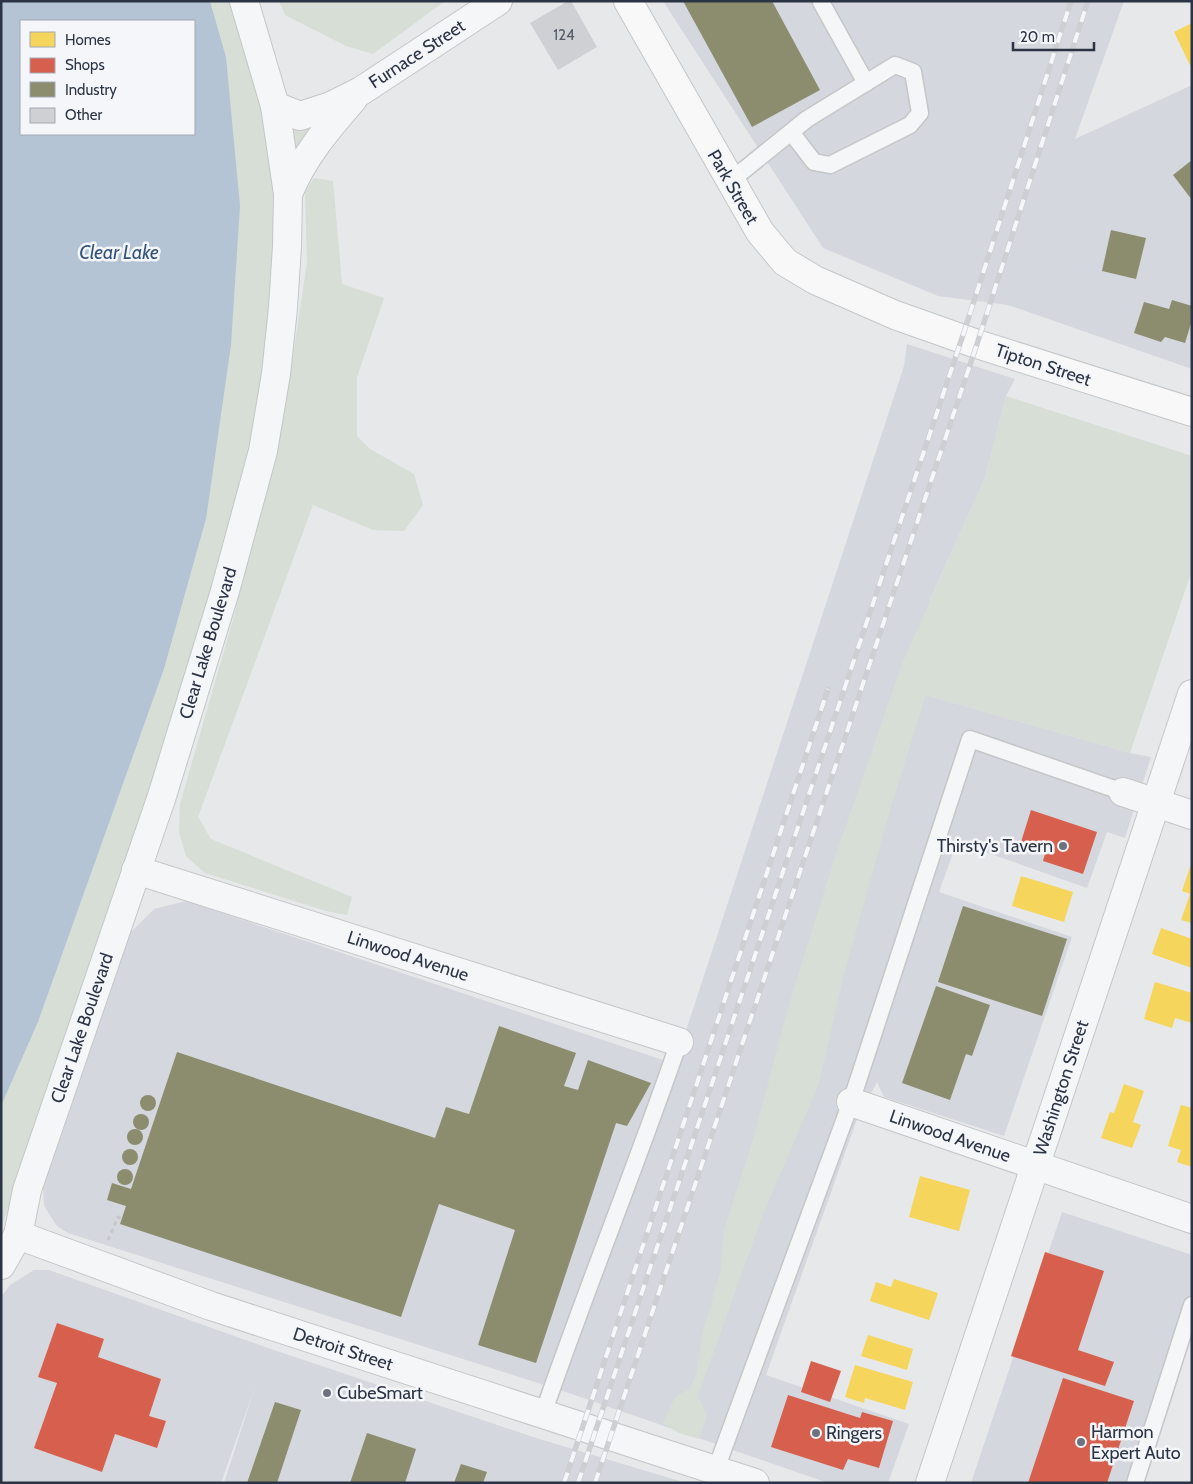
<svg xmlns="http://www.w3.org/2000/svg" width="1193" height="1484" font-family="Cabin,sans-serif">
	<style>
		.built { fill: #d4d7dd }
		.green { fill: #d6ded6 }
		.water { fill: #b4c4d5; fill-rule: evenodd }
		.homes { fill: #f6d55c }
		.shops { fill: #d6604d }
		.industry { fill: #8c8c6e }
		.building { fill: #ced0d3 }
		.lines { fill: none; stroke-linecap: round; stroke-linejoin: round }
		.lane-casing { stroke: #c4c6c8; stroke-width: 19 }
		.street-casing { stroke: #c4c6c8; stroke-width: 30 }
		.secondary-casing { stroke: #c4c6c8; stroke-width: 30 }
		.path { stroke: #c5c6ca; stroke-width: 3; stroke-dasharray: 4 4; stroke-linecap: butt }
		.lane { stroke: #f5f6f7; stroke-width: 16 }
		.street { stroke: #f5f6f7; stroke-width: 28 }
		.secondary { stroke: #f8f8f8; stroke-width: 28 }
		.rail-casing { stroke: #cecfd2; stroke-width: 5.5 }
		.rail { stroke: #f4f6f9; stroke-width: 4; stroke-dasharray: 11; stroke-linecap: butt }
		.poi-dot { fill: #6c737f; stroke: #f4f6f9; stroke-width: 2 }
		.labels { text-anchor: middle; stroke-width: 5; stroke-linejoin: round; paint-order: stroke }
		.number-label { font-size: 15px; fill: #545c69 }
		.street-label { font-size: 18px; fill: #2b3445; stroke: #f4f6f9 }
		.poi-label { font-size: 18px; fill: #2b3445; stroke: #f4f6f9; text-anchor: start }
		.water-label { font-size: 19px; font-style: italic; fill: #34527a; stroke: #f4f6f9 }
	</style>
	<rect width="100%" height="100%" fill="#e6e8ea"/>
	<g class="built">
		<path d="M 663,1 L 1124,1 L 1075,139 L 1192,85 L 1192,369 L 1008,305 L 938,296 L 823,248 Z"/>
		<path d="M 907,344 L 1015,379 L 1006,396 L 985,478 L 930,600 L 926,695 L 1130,753 L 1151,757 L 1125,838 L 1107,832 L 1087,888 L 957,842 L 939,892 L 1072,937 L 1004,1136 L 884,1097 L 877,1082 L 856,1122 L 766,1375 L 909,1424 L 888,1483 L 828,1483 L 566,1392 L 68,1233 L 57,1226 L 44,1206 L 43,1186 L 128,935 L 154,909 L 186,901 L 675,1064 L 904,366 Z"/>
		<path d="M 1062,1212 L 1192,1255 L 1192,1294 L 1129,1483 L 971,1483 Z"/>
		<path d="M 34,1270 L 49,1270 L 268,1348 L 533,1437 L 686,1483 L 224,1483 L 256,1384 L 221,1483 L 1,1483 L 1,1297 L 10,1285 Z"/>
	</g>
	<g class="green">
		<path d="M 210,1 L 235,1 L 265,112 L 278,221 L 270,350 L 247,476 L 179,713 L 147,796 L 1,1229 L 1,1106 L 38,1022 L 164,669 L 206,519 L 226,57 Z"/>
		<path d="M 279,1 L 445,1 L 373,54 L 346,46 L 285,15 Z"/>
		<path d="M 316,125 L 294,162 L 287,126 Z"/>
		<path d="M 314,178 L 333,181 L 342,284 L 384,298 L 357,377 L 357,436 L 370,449 L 414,474 L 423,505 L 404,531 L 373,530 L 313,505 L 198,817 L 211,839 L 352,897 L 347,915 L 326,911 L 205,873 L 186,856 L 179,832 L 180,804 L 234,616 L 292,362 L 307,263 L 305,192 Z"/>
		<path d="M 1006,396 L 1192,456 L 1192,570 L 1130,753 L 926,695 L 892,803 L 843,978 L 819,1084 L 762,1217 L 698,1396 L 707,1416 L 699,1439 L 679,1433 L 663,1423 L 675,1397 L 689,1389 L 696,1375 L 703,1331 L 721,1270 L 724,1230 L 754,1136 L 788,1008 L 833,863 L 903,661 L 985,478 Z"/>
	</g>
	<path class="water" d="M 1,1 L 210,1 L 226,57 L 240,206 L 231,345 L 206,519 L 164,669 L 38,1022 L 1,1106 ZM 21,21 L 194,21 L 194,134 L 21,134 Z"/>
	<g class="homes">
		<path d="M 1192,23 L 1192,69 L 1174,32 Z"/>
		<path d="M 1190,867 L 1192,868 L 1192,923 L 1181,920 L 1190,894 L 1182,891 Z"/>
		<path d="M 1021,876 L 1073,892 L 1064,922 L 1012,906 Z"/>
		<path d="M 1161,928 L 1192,939 L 1192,968 L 1152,954 Z"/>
		<path d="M 1155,982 L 1192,993 L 1192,1023 L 1175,1018 L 1172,1028 L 1144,1019 Z"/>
		<path d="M 1124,1084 L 1144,1091 L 1133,1122 L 1141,1125 L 1132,1148 L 1101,1138 L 1110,1112 L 1114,1113 Z"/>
		<path d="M 1181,1105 L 1192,1108 L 1192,1167 L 1177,1162 L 1181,1150 L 1168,1146 Z"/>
		<path d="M 920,1176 L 970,1190 L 959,1231 L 909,1217 Z"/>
		<path d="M 894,1279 L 938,1293 L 929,1320 L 870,1301 L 876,1282 L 891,1287 Z"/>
		<path d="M 868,1335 L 913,1349 L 907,1370 L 861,1356 Z"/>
		<path d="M 855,1365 L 913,1382 L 905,1410 L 865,1398 L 864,1403 L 845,1397 Z"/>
	</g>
	<g class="shops">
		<path d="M 1031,810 L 1097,832 L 1083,874 L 1043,861 L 1046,850 L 1021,842 Z"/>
		<path d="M 1045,1252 L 1104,1271 L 1078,1350 L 1114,1362 L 1105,1386 L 1011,1356 Z"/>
		<path d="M 57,1323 L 104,1339 L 98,1357 L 161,1379 L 149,1416 L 166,1421 L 157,1448 L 115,1434 L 102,1472 L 34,1448 L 57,1383 L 38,1377 Z"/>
		<path d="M 811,1361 L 841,1371 L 830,1402 L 801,1392 Z"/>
		<path d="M 1063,1378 L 1134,1401 L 1107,1483 L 1028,1483 Z"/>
		<path d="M 788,1395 L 860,1418 L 862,1412 L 893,1421 L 879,1468 L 848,1459 L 843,1470 L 771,1447 Z"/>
	</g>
	<g class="industry">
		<path d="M 683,1 L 772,1 L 820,90 L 752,127 Z"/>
		<path d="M 1192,160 L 1192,200 L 1173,175 Z"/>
		<path d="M 1111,230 L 1146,238 L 1136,279 L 1102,271 Z"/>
		<path d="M 1172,300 L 1192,306 L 1192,320 L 1185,343 L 1165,337 L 1161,342 L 1134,333 L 1144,302 L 1169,309 Z"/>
		<path d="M 963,906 L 1067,939 L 1042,1016 L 938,982 Z"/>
		<path d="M 936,986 L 990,1005 L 972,1056 L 966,1054 L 950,1100 L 902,1083 Z"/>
		<path d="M 499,1026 L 576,1053 L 564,1086 L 578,1090 L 588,1060 L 651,1083 L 627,1126 L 616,1123 L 536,1363 L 478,1345 L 515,1230 L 439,1204 L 401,1317 L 120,1224 L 126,1206 L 107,1200 L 112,1183 L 131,1189 L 177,1052 L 435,1138 L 446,1107 L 469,1114 Z"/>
		<circle cx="148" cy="1103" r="8"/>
		<circle cx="141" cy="1122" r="8"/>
		<circle cx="135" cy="1137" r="8"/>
		<circle cx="130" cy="1157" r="8"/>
		<circle cx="125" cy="1177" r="8"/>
		<path d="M 275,1402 L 301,1410 L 277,1483 L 247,1483 Z"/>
		<path d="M 367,1433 L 416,1449 L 405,1483 L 350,1483 Z"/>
		<path d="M 461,1464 L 487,1472 L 483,1483 L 454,1483 Z"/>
	</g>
	<path class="building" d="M 568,1 L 571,1 L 597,47 L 558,70 L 530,23 Z"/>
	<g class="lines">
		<defs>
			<g id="lane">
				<path d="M 821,2 L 866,83"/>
				<path d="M 729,182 L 807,119 L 895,65 L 913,72 L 920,113 L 910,125 L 830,165 L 814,162 L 791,132"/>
				<path d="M 543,1414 C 586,1289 636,1167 679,1042"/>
				<path d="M 716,1469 L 851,1102 L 970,739 L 1123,792"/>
				<path d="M 1135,1483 L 1192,1305"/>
			</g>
			<g id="street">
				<path d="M 275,106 L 300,116 L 331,106 L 361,91 L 498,1"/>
				<path d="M 288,194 C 303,157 327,129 353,99"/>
				<path d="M 1123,792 L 1192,815"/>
				<path d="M 136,870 L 679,1042"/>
				<path d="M 851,1102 L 1192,1219"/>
				<path d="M 18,1235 L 211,1306 L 755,1483"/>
				<path d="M 1,1265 L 18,1235 L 27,1190 L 162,796 L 225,591 L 263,451 L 276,374 L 283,308 L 287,246 L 288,194 L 275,106 L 244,1"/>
				<path d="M 930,1483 L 1192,694"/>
			</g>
			<path id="secondary" d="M 628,1 L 760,232 L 785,262 L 815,280 L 895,315 L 977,344 L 1192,412"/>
		</defs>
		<use href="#lane" class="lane-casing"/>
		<use href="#street" class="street-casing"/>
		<use href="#secondary" class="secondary-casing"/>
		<path class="path" d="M 108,1240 L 118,1217 L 121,1219"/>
		<use href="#lane" class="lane"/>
		<use href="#street" class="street"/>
		<use href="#secondary" class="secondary"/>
		<defs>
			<g id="rail">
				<path d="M 564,1483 L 828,689"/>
				<path d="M 578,1483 L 962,338 L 1071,1"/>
				<path d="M 595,1483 L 977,344 L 1088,1"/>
			</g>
		</defs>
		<use href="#rail" class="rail-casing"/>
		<use href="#rail" class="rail"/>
	</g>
	<g class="poi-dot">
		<circle cx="1063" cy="846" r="5"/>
		<circle cx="327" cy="1393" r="5"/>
		<circle cx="816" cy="1433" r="5"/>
		<circle cx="1081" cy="1442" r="5"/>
	</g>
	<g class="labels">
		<g class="number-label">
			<text x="564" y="40">124</text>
		</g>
		<g class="street-label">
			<text transform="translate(417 54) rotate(-33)" y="6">Furnace Street</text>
			<text transform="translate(733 187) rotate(60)" y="6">Park Street</text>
			<text transform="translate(1043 365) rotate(18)" y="6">Tipton Street</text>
			<text transform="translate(208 643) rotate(-73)" y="6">Clear Lake Boulevard</text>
			<text transform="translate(408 956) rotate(18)" y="6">Linwood Avenue</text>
			<text transform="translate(82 1028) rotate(-71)" y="6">Clear Lake Boulevard</text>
			<text transform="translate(1061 1088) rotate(-72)" y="6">Washington Street</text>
			<text transform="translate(950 1136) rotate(19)" y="6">Linwood Avenue</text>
			<text transform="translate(343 1349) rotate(18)" y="6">Detroit Street</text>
		</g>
		<g class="poi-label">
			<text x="1053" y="852" text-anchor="end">Thirsty's Tavern</text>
			<text x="337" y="1399">CubeSmart</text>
			<text x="1091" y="1438">Harmon<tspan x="1091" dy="21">Expert Auto</tspan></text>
			<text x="826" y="1439">Ringers</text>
		</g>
		<g class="water-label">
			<text x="119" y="259">Clear Lake</text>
		</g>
	</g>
	<rect width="1193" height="1484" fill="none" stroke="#2b3445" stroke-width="5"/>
	<rect x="20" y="20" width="175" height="115" fill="#f4f6f9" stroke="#a4a8b1"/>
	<rect x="30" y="32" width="25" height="15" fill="#f6d55c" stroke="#a4a8b1"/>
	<text x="65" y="45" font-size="15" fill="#2b3445">Homes</text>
	<rect x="30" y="58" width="25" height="15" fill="#d6604d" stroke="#a4a8b1"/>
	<text x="65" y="70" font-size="15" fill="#2b3445">Shops</text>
	<rect x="30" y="82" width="25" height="15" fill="#8c8c6e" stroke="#a4a8b1"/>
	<text x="65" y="95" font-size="15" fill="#2b3445">Industry</text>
	<rect x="30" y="108" width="25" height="15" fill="#ced0d3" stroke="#a4a8b1"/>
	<text x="65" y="120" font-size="15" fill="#2b3445">Other</text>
	<path d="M1013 42v8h81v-8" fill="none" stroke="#2b3445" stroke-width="2.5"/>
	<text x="1020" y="42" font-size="15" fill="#2b3445" stroke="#f4f6f9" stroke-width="4" paint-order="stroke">20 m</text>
</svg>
